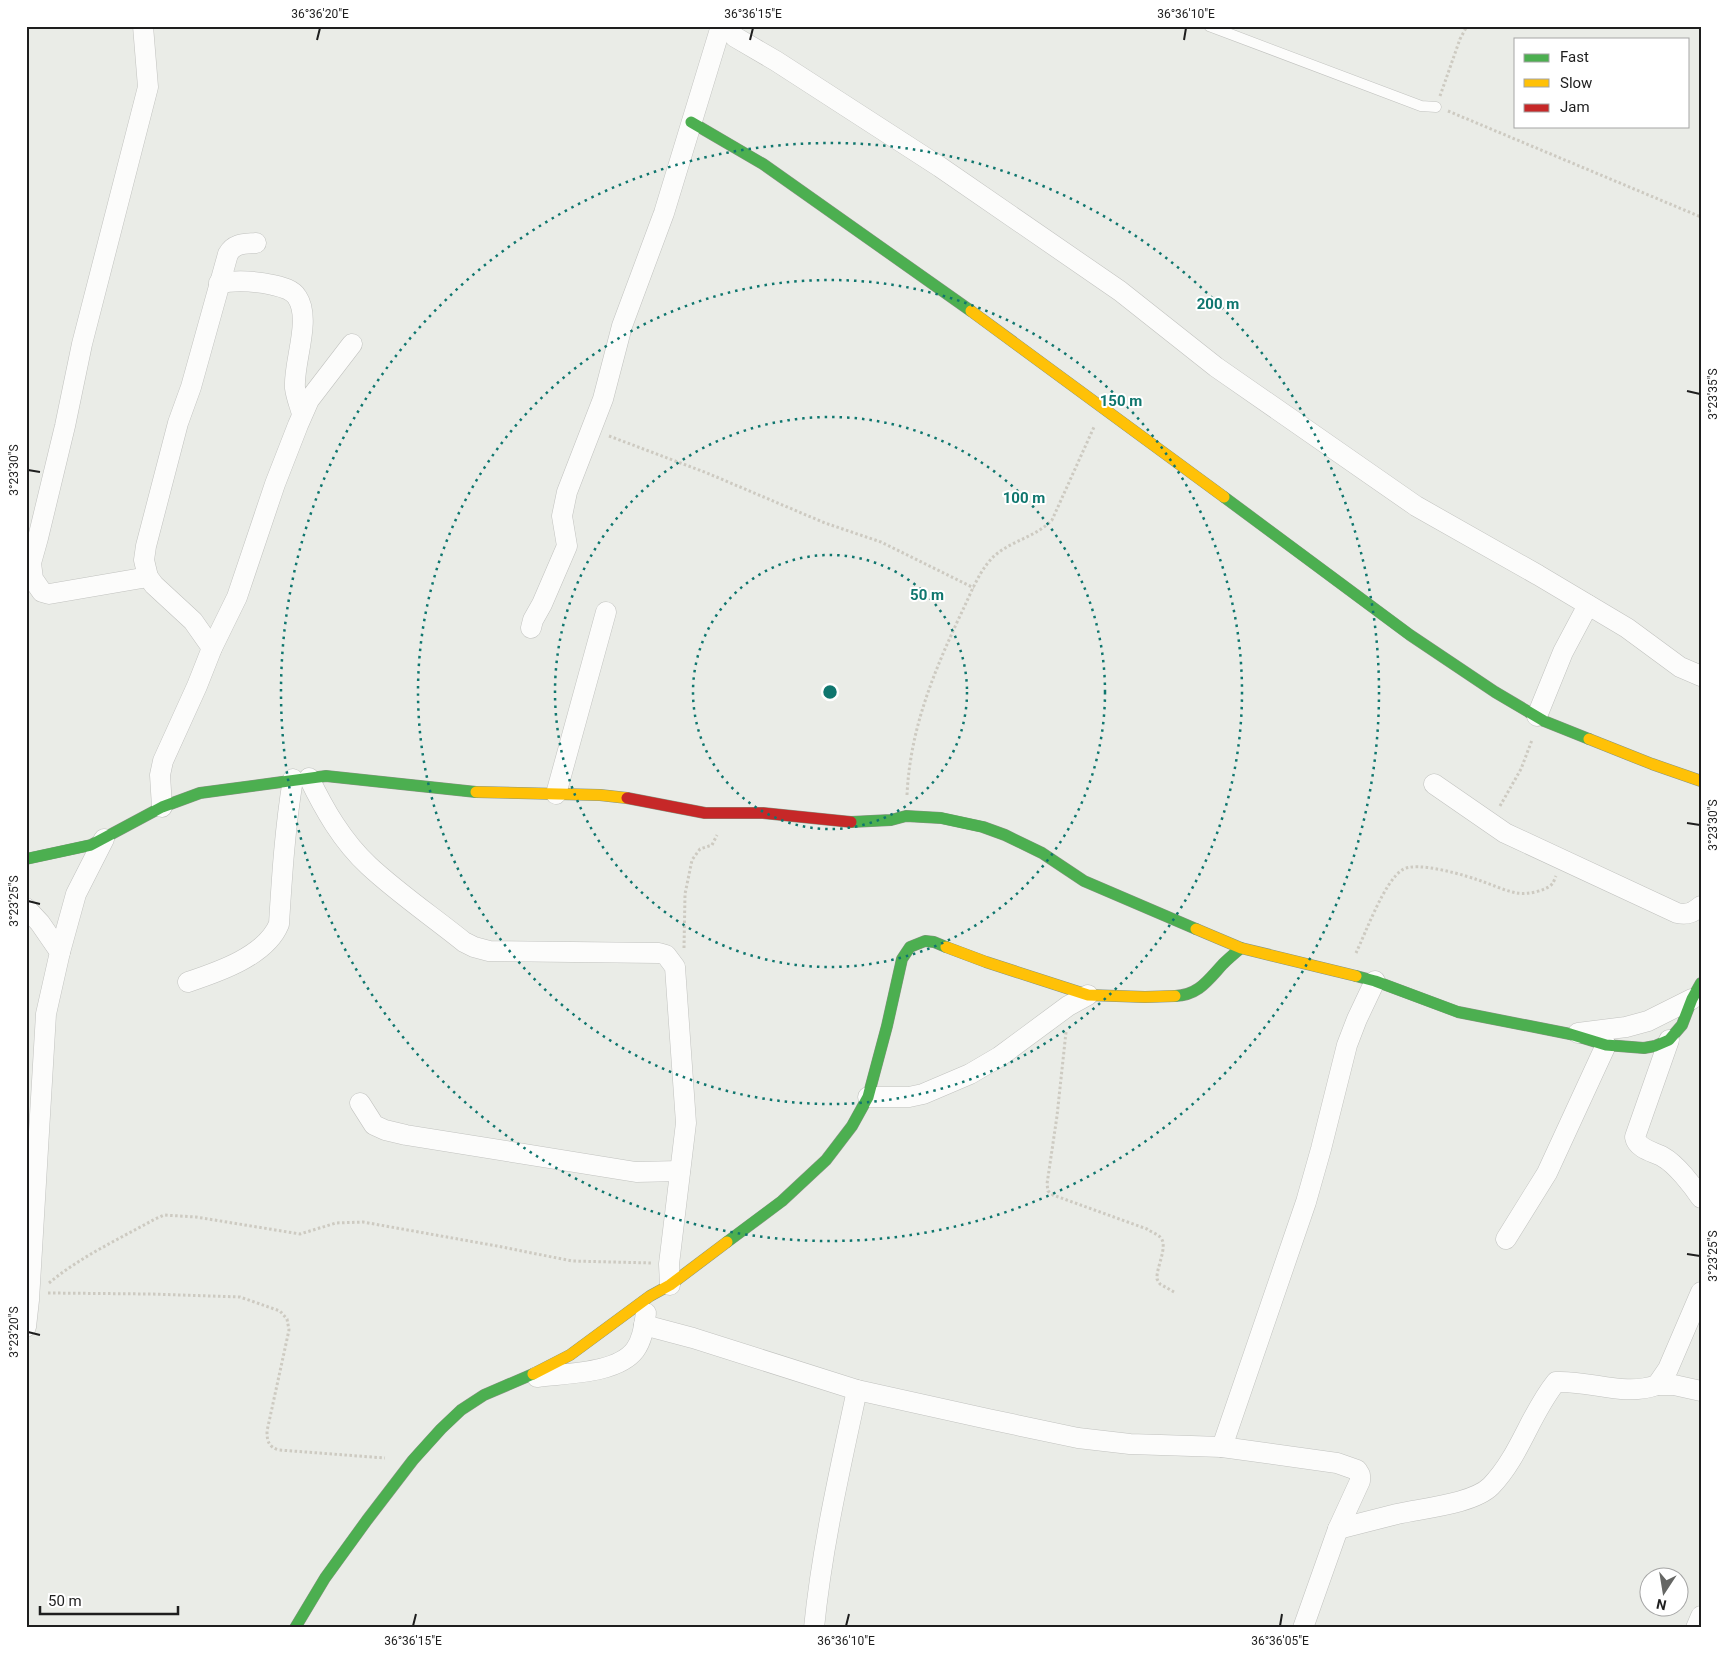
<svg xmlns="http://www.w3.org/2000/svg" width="1727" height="1654" font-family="Roboto,sans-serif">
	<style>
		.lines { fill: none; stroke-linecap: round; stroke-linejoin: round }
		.lane-casing { stroke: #c1c2bf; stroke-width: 11 }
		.street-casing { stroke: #c1c2bf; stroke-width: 21 }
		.fast-casing { stroke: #869481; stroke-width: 12 }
		.slow-casing { stroke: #869481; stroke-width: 12 }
		.jam-casing { stroke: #869481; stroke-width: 12 }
		.path { stroke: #cdcac1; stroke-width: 3; stroke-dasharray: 2.5 2.5; stroke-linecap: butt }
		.lane { stroke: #fcfcfb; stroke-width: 10 }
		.street { stroke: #fcfcfb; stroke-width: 20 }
		.fast { stroke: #4caf50; stroke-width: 11 }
		.slow { stroke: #ffc107; stroke-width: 11 }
		.jam { stroke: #c62828; stroke-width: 11 }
		.ticks { fill: none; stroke: #1e1e1e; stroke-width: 2 }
		.ring { fill: none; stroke: #0f766e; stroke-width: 2.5; stroke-dasharray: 2.5 5 }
		.centre { fill: #0f766e; stroke: #fff; stroke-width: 2.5 }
		.ring-label { font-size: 15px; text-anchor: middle; font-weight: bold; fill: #0f766e; stroke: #fff; stroke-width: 4; stroke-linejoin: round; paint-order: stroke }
		.neatline { fill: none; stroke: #1e1e1e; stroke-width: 2 }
		.ticks-label { font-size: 12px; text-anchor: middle; fill: #1e1e1e }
	</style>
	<rect width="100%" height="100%" fill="#eaece7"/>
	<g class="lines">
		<defs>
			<path id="lane" d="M 1209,26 L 1421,106 L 1436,107"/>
			<g id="street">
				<path d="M 143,26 L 148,87 L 82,344 L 65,426 L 38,538 L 31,563 L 33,579 L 42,592 L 49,594 L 148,577"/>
				<path d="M 727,26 L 735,37 L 776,61 L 940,167 L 1120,291 L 1216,367 L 1416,506 L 1538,575 L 1627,628 L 1680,667 L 1701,676"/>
				<path d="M 219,283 C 238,280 255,281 273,285 C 281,287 292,289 297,297 C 312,319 293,363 295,388 C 296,397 300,406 302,414"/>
				<path d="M 531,628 L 533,620 L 542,604 L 567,546 L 562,516 L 567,492 L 603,399 L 622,326 L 664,213 L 721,26"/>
				<path d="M 212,648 L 193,621 L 154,585 L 148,577 L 144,560 L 146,546 L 178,423 L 191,387 L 228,254 C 234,243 244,244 256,243"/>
				<path d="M 1537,716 L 1563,652 L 1588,605"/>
				<path d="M 309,778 C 324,809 342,841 369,866 C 398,893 433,917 464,942 L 474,947 L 489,951 L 659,953 L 666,955 L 675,967 L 686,1123 L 669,1264 L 670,1285"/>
				<path d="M 1434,784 L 1505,833 L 1677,913 C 1688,915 1692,913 1701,906"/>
				<path d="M 556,794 L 606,612"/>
				<path d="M 162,807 L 160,775 L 163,761 L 197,686 L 212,648 L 237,597 L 275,484 L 298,425 L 309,400 L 352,344"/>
				<path d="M 26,908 L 40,923 L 60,952 L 46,1014 L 29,1300 L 26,1327"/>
				<path d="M 60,952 L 76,894 L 104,839"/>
				<path d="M 188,982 C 218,972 266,956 279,924 C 282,875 285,828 293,779"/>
				<path d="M 1578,1033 L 1626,1027 L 1648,1021 L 1692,999"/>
				<path d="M 1669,1040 L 1635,1137 C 1637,1149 1654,1152 1663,1157 C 1676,1164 1693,1186 1701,1198"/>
				<path d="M 868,1097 L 909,1097 L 923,1094 L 970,1074 L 999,1057 L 1068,1006 L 1088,995"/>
				<path d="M 360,1103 L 374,1125 L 385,1130 L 406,1135 L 636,1172 L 680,1171"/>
				<path d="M 1506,1239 L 1547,1173 L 1606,1045"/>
				<path d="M 644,1325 L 693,1338 L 857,1390 L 988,1419 L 1078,1438 L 1130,1444 L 1222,1447 L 1337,1463 L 1357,1470 L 1360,1475 L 1360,1481 L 1338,1529 L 1303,1628"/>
				<path d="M 537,1377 C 565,1373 617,1374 635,1350 C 643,1339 644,1325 646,1313"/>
				<path d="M 1657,1385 L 1674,1385 L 1701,1391"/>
				<path d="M 1222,1447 L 1306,1202 L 1321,1149 L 1347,1045 L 1357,1019 L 1375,981"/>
				<path d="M 1338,1529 C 1358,1524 1378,1519 1397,1514 C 1423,1508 1473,1504 1491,1486 C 1520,1456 1530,1414 1556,1382 C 1590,1380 1624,1397 1657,1385 L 1668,1369 L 1701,1292"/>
				<path d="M 814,1628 C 822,1547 840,1469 857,1390"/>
				<path d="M 1696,1628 L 1701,1616"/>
			</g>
			<g id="fast">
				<path d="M 691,122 L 763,164 L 971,311"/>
				<path d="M 1224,497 L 1410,635 L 1495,692 L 1544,721 L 1589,739"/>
				<path d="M 851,822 L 891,820 L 906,816 L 941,818 L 983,827 L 1005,835 L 1042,853 L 1084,881 L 1196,929"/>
				<path d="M 26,859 L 91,845 L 162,807 L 200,793 L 326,776 L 476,792"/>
				<path d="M 1356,976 L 1375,981 L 1458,1012 L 1570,1034 L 1606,1045 L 1644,1048 L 1655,1046 L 1669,1040 L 1682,1025 L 1692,999 L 1701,983"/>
				<path d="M 1175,996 C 1199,995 1208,980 1223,964 C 1229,958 1235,953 1241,948"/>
				<path d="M 727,1242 L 782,1201 L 826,1160 L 852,1126 L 868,1097 L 887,1026 L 902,959 L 910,947 L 925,941 L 934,942 L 946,947"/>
				<path d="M 295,1628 L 325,1578 L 367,1520 L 413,1460 L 441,1429 L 461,1410 L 484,1395 L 533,1374"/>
			</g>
			<g id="slow">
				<path d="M 971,311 L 1224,497"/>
				<path d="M 1589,739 L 1652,764 L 1701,781"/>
				<path d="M 476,792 L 600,795 L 627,798"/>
				<path d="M 1196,929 L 1241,948 L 1356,976"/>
				<path d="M 946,947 L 986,962 L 1088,995 L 1145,997 L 1175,996"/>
				<path d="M 533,1374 L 570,1355 L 650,1296 L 670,1285 L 727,1242"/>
			</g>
			<path id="jam" d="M 627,798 L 705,813 L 763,813 L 851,822"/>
		</defs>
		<use href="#lane" class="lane-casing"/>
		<use href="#street" class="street-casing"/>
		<use href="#fast" class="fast-casing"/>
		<use href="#slow" class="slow-casing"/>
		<use href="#jam" class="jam-casing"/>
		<g class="path">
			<path d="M 1440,96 L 1460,39 L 1467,26"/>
			<path d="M 1448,111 L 1701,217"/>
			<path d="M 609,436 L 707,473 L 825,523 L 881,542 L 974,588"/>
			<path d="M 907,795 C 910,731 932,676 959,618 C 968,600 975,580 987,564 C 1004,541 1033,540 1052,520 L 1094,427"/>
			<path d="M 1500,806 L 1521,769 L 1532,740"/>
			<path d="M 684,948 L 685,894 L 692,860 L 700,849 L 712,845 L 717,835"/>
			<path d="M 1356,953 C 1366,932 1384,882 1402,870 C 1416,860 1468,876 1484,882 C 1495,886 1506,891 1517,893 C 1526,895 1547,891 1553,883 C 1554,881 1555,878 1556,876"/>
			<path d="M 1066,1032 L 1057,1116 L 1047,1184 L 1048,1191 L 1053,1195 L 1147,1229 C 1151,1232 1158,1234 1161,1238 C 1168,1247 1156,1268 1157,1279 L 1160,1284 L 1174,1292"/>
			<path d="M 49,1283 C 80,1257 119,1239 155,1219 L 164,1215 L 196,1217 L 300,1234 L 336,1223 L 363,1222 L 497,1246 L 572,1261 L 651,1263"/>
			<path d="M 48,1293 L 150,1294 L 240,1297 L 280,1311 L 287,1319 L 289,1330 L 267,1431 C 267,1442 269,1447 279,1450 L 385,1458"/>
		</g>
		<use href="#lane" class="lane"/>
		<use href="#street" class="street"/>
		<use href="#fast" class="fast"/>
		<use href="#slow" class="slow"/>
		<use href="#jam" class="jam"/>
	</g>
	<path class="ticks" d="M 317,40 L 320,28M 750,40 L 753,28M 1184,40 L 1186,28M 1687,391 L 1700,394M 28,470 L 40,472M 1687,823 L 1700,825M 28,901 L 40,904M 1687,1254 L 1700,1256M 28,1332 L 40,1335M 413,1626 L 416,1614M 846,1626 L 849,1614M 1280,1626 L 1282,1614"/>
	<g class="ring">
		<circle cx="830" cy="692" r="137"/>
		<circle cx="830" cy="692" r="275"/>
		<circle cx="830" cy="692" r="412"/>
		<circle cx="830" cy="692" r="549"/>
	</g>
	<circle cx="830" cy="692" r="8" class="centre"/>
	<g class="ring-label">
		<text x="1218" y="309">200 m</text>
		<text x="1121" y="406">150 m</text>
		<text x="1024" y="503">100 m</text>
		<text x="927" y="600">50 m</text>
	</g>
	<rect width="1727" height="1654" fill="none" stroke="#ffffff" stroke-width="55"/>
	<rect x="1514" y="38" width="175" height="90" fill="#ffffff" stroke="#a5a5a5"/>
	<rect x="1524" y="54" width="25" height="8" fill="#4caf50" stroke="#a5a5a5"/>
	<text x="1560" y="62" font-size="15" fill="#1e1e1e">Fast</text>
	<rect x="1524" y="79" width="25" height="8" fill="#ffc107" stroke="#a5a5a5"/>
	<text x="1560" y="88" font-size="15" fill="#1e1e1e">Slow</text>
	<rect x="1524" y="104" width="25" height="8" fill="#c62828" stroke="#a5a5a5"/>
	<text x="1560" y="112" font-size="15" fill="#1e1e1e">Jam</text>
	<g transform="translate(1664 1592) rotate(192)"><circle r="24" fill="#ffffff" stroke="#a5a5a5"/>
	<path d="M0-4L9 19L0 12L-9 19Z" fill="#656664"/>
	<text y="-8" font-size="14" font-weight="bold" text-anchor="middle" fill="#1e1e1e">N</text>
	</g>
	<path d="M40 1606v8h138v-8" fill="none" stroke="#1e1e1e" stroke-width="2.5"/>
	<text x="48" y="1606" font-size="15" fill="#1e1e1e" stroke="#ffffff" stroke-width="4" paint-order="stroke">50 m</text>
	<rect x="28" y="28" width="1672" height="1598" class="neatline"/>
	<g class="ticks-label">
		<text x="320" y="18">36°36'20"E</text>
		<text x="753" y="18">36°36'15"E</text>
		<text x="1186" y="18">36°36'10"E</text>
		<text transform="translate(1713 394) rotate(-90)" y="4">3°23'35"S</text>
		<text transform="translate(14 470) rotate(-90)" y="4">3°23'30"S</text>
		<text transform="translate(1713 825) rotate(-90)" y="4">3°23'30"S</text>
		<text transform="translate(14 901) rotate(-90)" y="4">3°23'25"S</text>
		<text transform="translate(1713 1256) rotate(-90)" y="4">3°23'25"S</text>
		<text transform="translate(14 1332) rotate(-90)" y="4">3°23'20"S</text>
		<text x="413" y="1645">36°36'15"E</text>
		<text x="846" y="1645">36°36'10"E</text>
		<text x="1280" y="1645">36°36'05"E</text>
	</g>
</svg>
